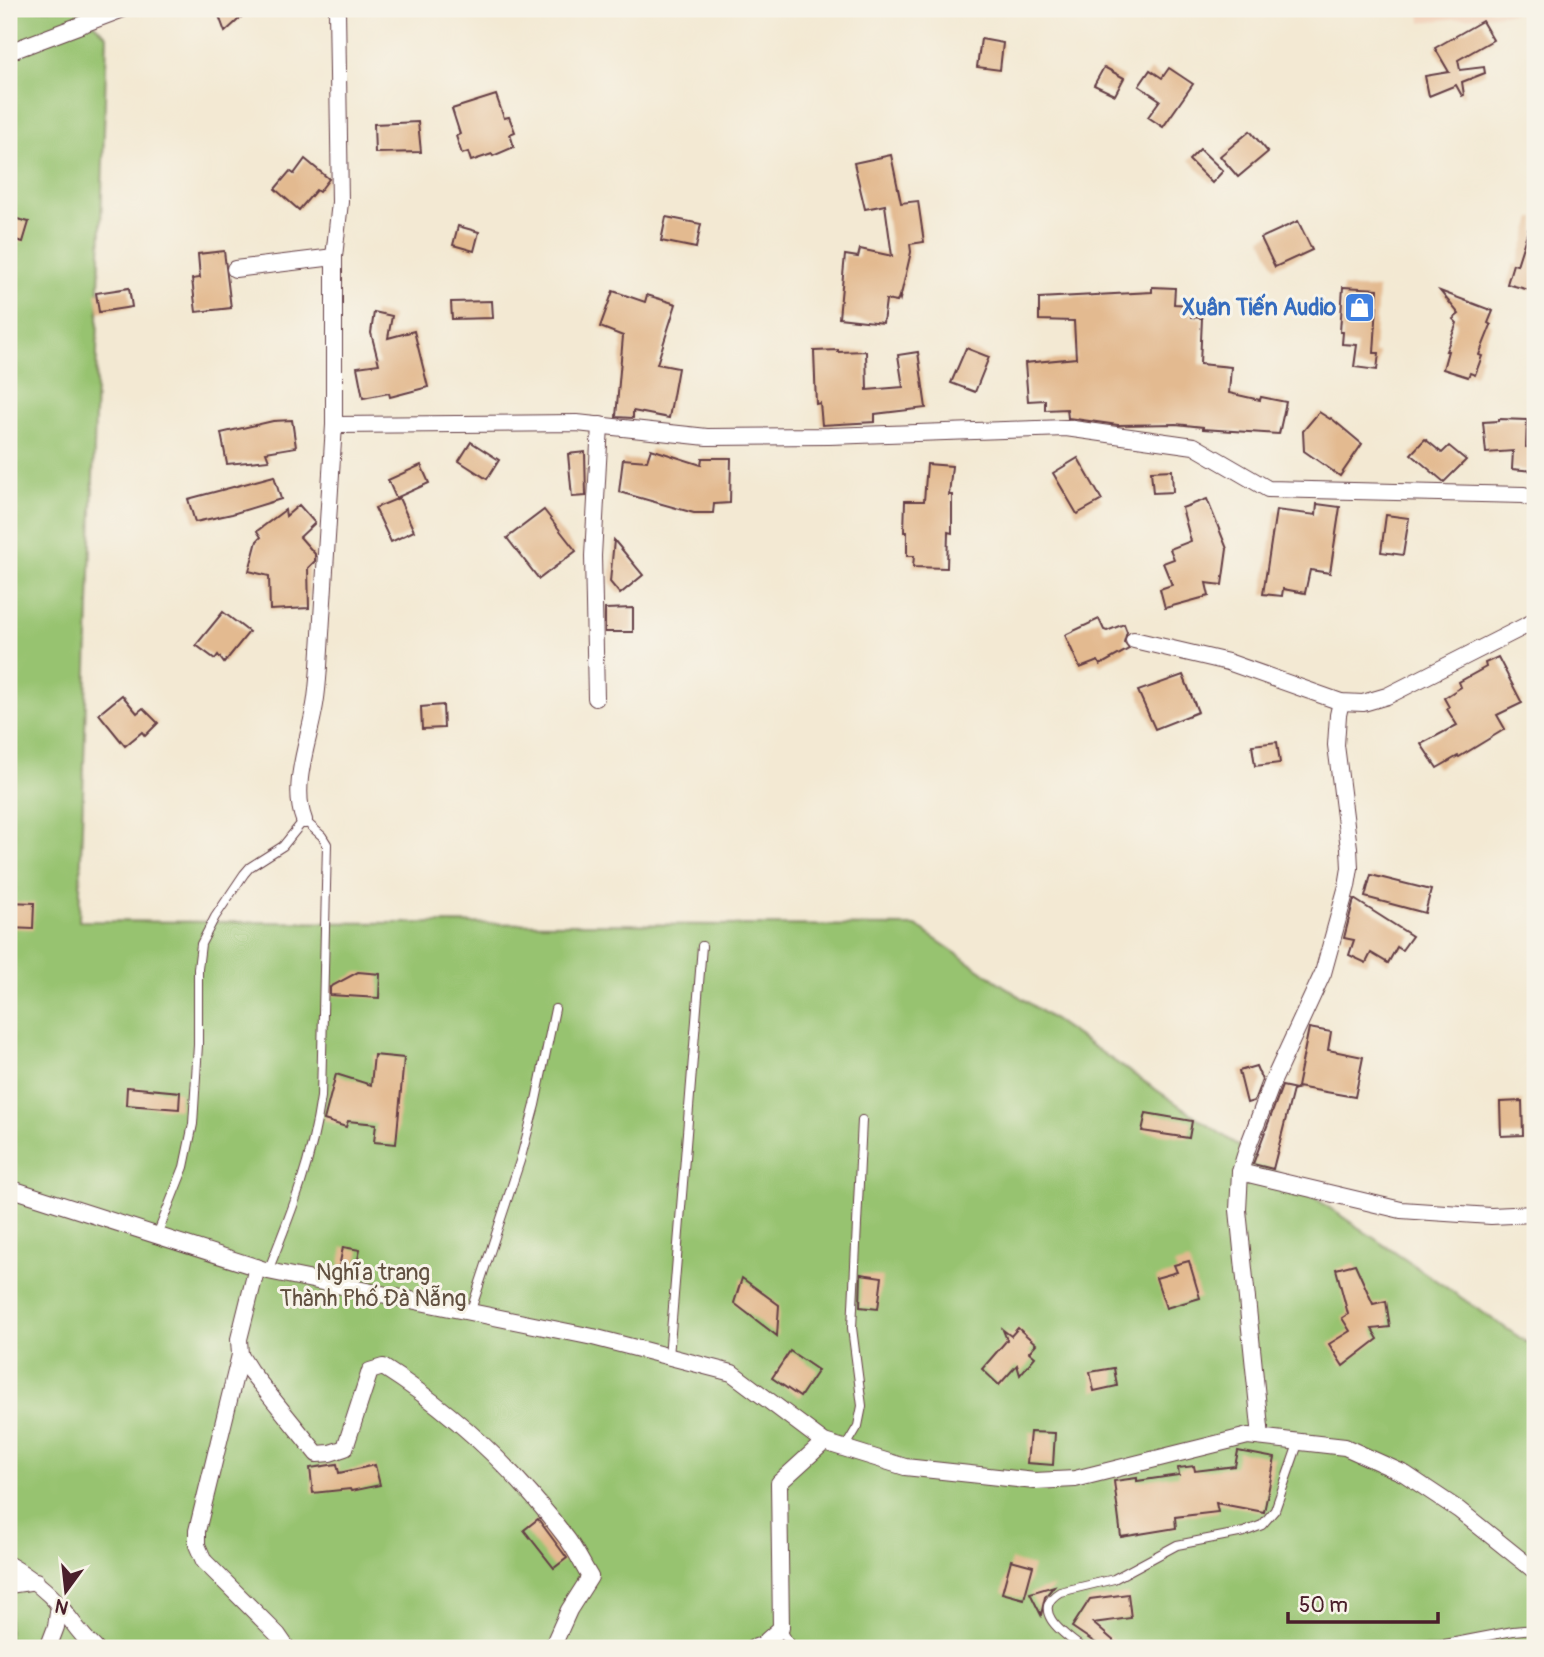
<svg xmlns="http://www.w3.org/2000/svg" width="1544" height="1657" font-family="Pangolin,sans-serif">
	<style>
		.built { fill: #f2d4be }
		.green { fill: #97c370; stroke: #70714e; stroke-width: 2 }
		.building { fill: #e3ba90 }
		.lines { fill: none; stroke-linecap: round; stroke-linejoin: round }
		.lane-casing { stroke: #633d44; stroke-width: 10 }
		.street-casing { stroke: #633d44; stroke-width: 18 }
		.lane { stroke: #fff; stroke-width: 8 }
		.street { stroke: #fff; stroke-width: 16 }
		.labels { text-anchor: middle; stroke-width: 6; stroke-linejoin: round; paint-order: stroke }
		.shop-label { font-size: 23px; font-weight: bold; fill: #366cbe; stroke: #f7f3e8; text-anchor: end }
		.park-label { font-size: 23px; fill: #615040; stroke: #f7f3e8 }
	</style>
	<rect width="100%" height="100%" fill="#f7f3e8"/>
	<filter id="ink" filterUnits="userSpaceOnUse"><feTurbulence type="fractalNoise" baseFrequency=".0143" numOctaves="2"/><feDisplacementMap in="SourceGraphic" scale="14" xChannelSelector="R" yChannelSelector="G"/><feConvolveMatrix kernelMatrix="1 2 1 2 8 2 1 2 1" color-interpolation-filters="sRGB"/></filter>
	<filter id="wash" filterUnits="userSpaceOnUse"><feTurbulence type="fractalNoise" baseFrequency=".00686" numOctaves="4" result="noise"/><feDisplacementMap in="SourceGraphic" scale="28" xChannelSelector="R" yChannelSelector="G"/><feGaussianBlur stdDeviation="1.57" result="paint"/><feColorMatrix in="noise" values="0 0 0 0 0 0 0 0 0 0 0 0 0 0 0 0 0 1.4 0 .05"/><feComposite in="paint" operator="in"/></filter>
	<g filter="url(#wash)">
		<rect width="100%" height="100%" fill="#f3e9d3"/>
		<path class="built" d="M 1420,9 L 1515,9 L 1515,13 L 1421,22 Z"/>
		<path class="green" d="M 9,9 L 78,9 L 107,36 L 79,921 L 916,926 L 1535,1348 L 1535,1648 L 9,1648 Z"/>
		<g id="blocks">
			<g class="building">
				<path d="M 237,9 L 250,9 L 225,32 L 218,13 Z"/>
				<path d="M 1482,21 L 1493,40 L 1458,60 L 1460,70 L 1484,67 L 1485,73 L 1462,82 L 1464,95 L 1462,96 L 1456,85 L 1429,96 L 1425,76 L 1449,72 L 1435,48 Z"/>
				<path d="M 981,39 L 1003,43 L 1000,70 L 977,67 Z"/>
				<path d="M 1104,67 L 1124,78 L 1115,95 L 1094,85 Z"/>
				<path d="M 1169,68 L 1193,84 L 1163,127 L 1148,117 L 1160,100 L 1139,86 L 1150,70 L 1162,78 Z"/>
				<path d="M 496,95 L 504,118 L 509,117 L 515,132 L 510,134 L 514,147 L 493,156 L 492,154 L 471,161 L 468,152 L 462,154 L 456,136 L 460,134 L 452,109 Z"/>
				<path d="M 418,122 L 421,152 L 375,153 L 374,124 Z"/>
				<path d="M 1250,131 L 1268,152 L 1238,177 L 1220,156 Z"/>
				<path d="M 1200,149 L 1223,171 L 1212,183 L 1189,160 Z"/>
				<path d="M 891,155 L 901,203 L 918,201 L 924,242 L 910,244 L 911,252 L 900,299 L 899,296 L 897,302 L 886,300 L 883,323 L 839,318 L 845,255 L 858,257 L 860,249 L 892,256 L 885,205 L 865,209 L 854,163 Z"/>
				<path d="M 305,159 L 329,179 L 319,192 L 316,190 L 299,210 L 275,189 L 290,171 L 294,174 Z"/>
				<path d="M 9,217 L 29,222 L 23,242 L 9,238 Z"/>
				<path d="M 666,217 L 701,224 L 696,248 L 661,241 Z"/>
				<path d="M 1532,218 L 1535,218 L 1535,282 L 1533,291 L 1507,284 L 1513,264 L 1517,265 Z"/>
				<path d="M 1298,221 L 1312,250 L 1275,267 L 1261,238 Z"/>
				<path d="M 458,226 L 479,232 L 474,251 L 453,245 Z"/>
				<path d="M 224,251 L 231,308 L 196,312 L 192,279 L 200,278 L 198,254 Z"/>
				<path d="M 1152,287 L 1175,288 L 1174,304 L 1192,305 L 1191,317 L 1202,318 L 1200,364 L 1231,367 L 1229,393 L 1260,400 L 1261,397 L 1286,402 L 1279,434 L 1203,429 L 1203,427 L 1176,424 L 1118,425 L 1068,418 L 1067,409 L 1045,410 L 1045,400 L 1028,401 L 1025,363 L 1076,358 L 1074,321 L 1039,320 L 1039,298 L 1152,292 Z"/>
				<path d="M 1343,287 L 1378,289 L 1374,353 L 1379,353 L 1377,370 L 1354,367 L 1357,345 L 1342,344 L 1343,332 L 1340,332 Z"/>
				<path d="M 129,288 L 132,307 L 99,312 L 96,293 Z"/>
				<path d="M 613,291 L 645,302 L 647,295 L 676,304 L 657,364 L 678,368 L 669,418 L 633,411 L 633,418 L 616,417 L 623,336 L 600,327 Z"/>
				<path d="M 1440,291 L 1493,311 L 1488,323 L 1491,325 L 1479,355 L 1482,356 L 1475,375 L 1470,373 L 1468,377 L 1443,369 L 1448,351 L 1446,351 L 1457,323 L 1453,319 L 1459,314 Z"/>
				<path d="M 492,301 L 493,318 L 452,319 L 451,302 Z"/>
				<path d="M 374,312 L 392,316 L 388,338 L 414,331 L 428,387 L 390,397 L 389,393 L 363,398 L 357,367 L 379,364 L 371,333 Z"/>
				<path d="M 966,348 L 989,357 L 975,392 L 951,383 Z"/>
				<path d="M 838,350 L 838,352 L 866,351 L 867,390 L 903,387 L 898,355 L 918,352 L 926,408 L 875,414 L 875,422 L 822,425 L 820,403 L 816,404 L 814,351 Z"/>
				<path d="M 1319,412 L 1330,419 L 1331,418 L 1362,444 L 1340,476 L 1304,451 L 1303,431 Z"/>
				<path d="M 1499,419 L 1527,420 L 1526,447 L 1535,448 L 1535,471 L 1512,469 L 1513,451 L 1486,453 L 1483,422 L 1499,421 Z"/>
				<path d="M 292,420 L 296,447 L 266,452 L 269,460 L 227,464 L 221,433 L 273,421 Z"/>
				<path d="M 1425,439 L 1442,453 L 1449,446 L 1466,460 L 1444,482 L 1411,454 Z"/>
				<path d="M 471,442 L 499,460 L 487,479 L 459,461 Z"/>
				<path d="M 651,449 L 701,465 L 702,458 L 731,458 L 730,503 L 714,504 L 713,513 L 694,513 L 619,492 L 623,459 L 647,461 Z"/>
				<path d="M 585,452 L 586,496 L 572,497 L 568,454 Z"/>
				<path d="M 1078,458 L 1102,500 L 1077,514 L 1053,473 Z"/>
				<path d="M 927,464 L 952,466 L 949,495 L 952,495 L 952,533 L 948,532 L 947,568 L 913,567 L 914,556 L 907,556 L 907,532 L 904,532 L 905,501 L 924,501 Z"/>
				<path d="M 421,465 L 429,483 L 396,498 L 388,480 Z"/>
				<path d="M 1172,470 L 1173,492 L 1153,493 L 1151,471 Z"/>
				<path d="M 274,476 L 281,499 L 232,514 L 195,522 L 188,499 Z"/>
				<path d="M 399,498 L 414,531 L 391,542 L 375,508 Z"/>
				<path d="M 1207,499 L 1227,549 L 1222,585 L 1206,583 L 1209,596 L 1165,608 L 1160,589 L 1172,585 L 1163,563 L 1174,559 L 1170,549 L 1191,541 L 1182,508 Z"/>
				<path d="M 1317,504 L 1340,507 L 1330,573 L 1310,570 L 1305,593 L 1283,589 L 1282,596 L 1263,594 L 1276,510 L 1316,515 Z"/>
				<path d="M 299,505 L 315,523 L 300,537 L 315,554 L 315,561 L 308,568 L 309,608 L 270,610 L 269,576 L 249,571 L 257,541 L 261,537 L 257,531 L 285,510 L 286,516 Z"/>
				<path d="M 544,510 L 576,551 L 539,579 L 507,538 Z"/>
				<path d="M 1386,515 L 1409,518 L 1403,555 L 1381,552 Z"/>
				<path d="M 614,540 L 643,575 L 620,594 L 610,582 Z"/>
				<path d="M 633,608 L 633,632 L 605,632 L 605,609 Z"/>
				<path d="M 223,612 L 249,632 L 224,663 L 218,655 L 215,659 L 196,645 Z"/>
				<path d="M 1099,619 L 1104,630 L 1107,631 L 1124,624 L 1127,632 L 1124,642 L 1129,649 L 1100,665 L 1098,661 L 1080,668 L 1065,635 Z"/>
				<path d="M 1498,657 L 1522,703 L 1497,715 L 1505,729 L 1459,757 L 1458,756 L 1437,768 L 1421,744 L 1457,725 L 1447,709 L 1449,707 L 1444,698 L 1461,687 L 1459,682 L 1486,667 L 1485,663 Z"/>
				<path d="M 1183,675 L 1198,712 L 1155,729 L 1138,691 Z"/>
				<path d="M 122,695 L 137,713 L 143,708 L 158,723 L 145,736 L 142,732 L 125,746 L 99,714 Z"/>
				<path d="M 443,705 L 444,728 L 422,729 L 421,707 Z"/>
				<path d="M 1277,742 L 1280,763 L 1255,766 L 1252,745 Z"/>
				<path d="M 1371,875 L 1431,890 L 1425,913 L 1365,897 Z"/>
				<path d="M 1354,899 L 1412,936 L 1402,950 L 1397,947 L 1388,963 L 1371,953 L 1366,963 L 1349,955 L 1354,940 L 1344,938 Z"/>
				<path d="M 9,902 L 34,903 L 33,929 L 9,928 Z"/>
				<path d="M 358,972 L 380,974 L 379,998 L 330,995 L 330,987 Z"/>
				<path d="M 1309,1028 L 1331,1032 L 1328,1050 L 1363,1057 L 1355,1097 L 1297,1087 Z"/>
				<path d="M 374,1055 L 404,1058 L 396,1144 L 374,1142 L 376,1124 L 348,1121 L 346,1127 L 324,1120 L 336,1074 L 371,1085 Z"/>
				<path d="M 1256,1066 L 1262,1080 L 1254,1101 L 1247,1103 L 1239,1071 Z"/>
				<path d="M 1282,1086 L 1296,1089 L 1293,1090 L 1273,1169 L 1253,1164 Z"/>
				<path d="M 127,1087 L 180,1092 L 179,1109 L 126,1105 Z"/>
				<path d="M 1522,1101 L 1523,1135 L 1501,1136 L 1500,1102 Z"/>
				<path d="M 1146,1113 L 1192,1121 L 1189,1138 L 1142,1131 Z"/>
				<path d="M 343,1247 L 360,1250 L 354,1277 L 338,1273 Z"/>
				<path d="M 1189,1261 L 1200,1298 L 1166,1308 L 1156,1278 L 1177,1272 L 1174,1265 Z"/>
				<path d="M 1355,1264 L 1373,1304 L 1386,1301 L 1390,1327 L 1372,1329 L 1378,1339 L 1343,1366 L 1329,1344 L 1350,1331 L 1342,1318 L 1348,1314 L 1336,1269 Z"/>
				<path d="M 861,1274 L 882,1277 L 878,1309 L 860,1307 Z"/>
				<path d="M 742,1278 L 779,1305 L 777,1336 L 734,1303 Z"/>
				<path d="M 1018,1328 L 1036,1344 L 1029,1352 L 1035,1357 L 1020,1375 L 1017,1365 L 999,1385 L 982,1369 L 1007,1340 L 1003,1330 L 1011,1336 Z"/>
				<path d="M 790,1351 L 818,1370 L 800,1397 L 772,1378 Z"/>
				<path d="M 1114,1368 L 1117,1386 L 1094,1391 L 1090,1372 Z"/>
				<path d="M 1030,1432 L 1055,1433 L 1053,1465 L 1027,1463 Z"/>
				<path d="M 1238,1451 L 1275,1458 L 1264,1512 L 1216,1503 L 1218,1512 L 1175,1517 L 1176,1528 L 1121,1537 L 1114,1481 L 1137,1478 L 1137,1481 L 1179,1475 L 1178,1468 L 1194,1466 L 1195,1471 L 1235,1466 Z"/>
				<path d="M 337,1464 L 339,1473 L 375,1465 L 380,1485 L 351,1491 L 350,1489 L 313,1493 L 310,1468 Z"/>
				<path d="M 538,1519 L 567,1558 L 554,1568 L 524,1530 Z"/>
				<path d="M 1011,1560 L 1033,1566 L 1024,1599 L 1002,1593 Z"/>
				<path d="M 1054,1586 L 1045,1597 L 1041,1615 L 1030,1593 Z"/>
				<path d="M 1128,1594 L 1131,1618 L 1093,1623 L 1122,1648 L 1103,1648 L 1072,1627 L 1090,1599 Z"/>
			</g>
		</g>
	</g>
	<g filter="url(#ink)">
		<use href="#blocks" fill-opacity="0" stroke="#633d44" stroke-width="2"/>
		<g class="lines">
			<defs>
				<g id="lane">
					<path d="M 157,1235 L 184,1167 L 193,1124 L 198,1045 L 198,969 L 201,944 L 215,917 L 244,874 L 250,867 L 283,846 L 304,820 L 322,836 L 327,844 L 321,1097 C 312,1161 292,1211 268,1271"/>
					<path d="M 470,1313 L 520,1161 L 535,1105 L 555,1009"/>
					<path d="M 669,1357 L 702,946"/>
					<path d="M 845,1448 L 858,1426 L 862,1406 L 852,1328 L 862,1120"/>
					<path d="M 781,1628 L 792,1648"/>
					<path d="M 1082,1648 C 1067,1636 1028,1611 1060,1592 L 1114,1579 L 1177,1545 L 1244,1532 L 1262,1525 L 1275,1510 L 1299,1441"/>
					<path d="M 1424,1648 L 1513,1631 L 1535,1629"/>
				</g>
				<g id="street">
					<path d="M 9,52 L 123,9"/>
					<path d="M 235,269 L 334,257"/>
					<path d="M 334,425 L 577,423 L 707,437 L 829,436 L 1066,428 L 1194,446 L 1268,489 L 1524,495 L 1535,500"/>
					<path d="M 1134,640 L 1228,662 L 1341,702 L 1363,703 L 1387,696 L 1535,621"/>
					<path d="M 596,698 L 593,556 L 600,425"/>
					<path d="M 304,820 C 291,786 308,744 314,710 C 317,696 318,681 319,666 L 334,425 L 334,257 L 340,202 L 337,9"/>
					<path d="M 1240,1172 L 1401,1210 L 1491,1216 L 1535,1214"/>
					<path d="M 9,1188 L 268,1271 L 593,1337 L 732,1373 L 824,1442 L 905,1467 L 1035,1481 L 1075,1479 L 1248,1436 L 1345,1447 L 1405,1474 L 1459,1510 L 1535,1571"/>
					<path d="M 257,1267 L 239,1339 L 240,1355 L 197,1531 L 197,1545 L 204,1561 L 278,1635 L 287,1648"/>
					<path d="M 240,1355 L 250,1371 L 317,1454 L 330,1453 L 345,1448 L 370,1371 L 383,1367 C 452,1411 515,1470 565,1536 C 575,1548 582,1564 590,1577 L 569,1610 L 552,1648"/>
					<path d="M 1261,1437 L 1238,1210 L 1240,1172 L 1247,1149 L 1273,1081 L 1323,973 L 1347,886 L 1350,868 L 1349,848 L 1336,745 L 1338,715 L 1341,702"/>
					<path d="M 9,1565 C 28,1576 45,1588 60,1606 C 72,1621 81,1636 95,1648"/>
					<path d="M 9,1585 L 36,1581"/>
					<path d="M 48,1648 L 56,1627 L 59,1605"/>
					<path d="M 753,1648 L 762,1645 L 781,1628 L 779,1483 L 824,1442"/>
				</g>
			</defs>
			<use href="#lane" class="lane-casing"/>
			<use href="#street" class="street-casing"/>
			<use href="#lane" class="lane"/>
			<use href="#street" class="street"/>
		</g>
	</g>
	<defs>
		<symbol id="shop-square" viewBox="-11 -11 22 22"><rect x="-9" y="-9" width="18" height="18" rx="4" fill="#3f7fe0" stroke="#f7f3e8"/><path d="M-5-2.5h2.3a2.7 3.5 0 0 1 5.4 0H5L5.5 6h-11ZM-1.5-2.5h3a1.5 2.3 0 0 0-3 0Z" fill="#fff"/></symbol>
	</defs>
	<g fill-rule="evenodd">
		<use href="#shop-square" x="1342" y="290" width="35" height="35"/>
	</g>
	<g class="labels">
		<g class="shop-label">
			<text x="1336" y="315">Xuân Tiến Audio</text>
		</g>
		<g class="park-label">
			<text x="373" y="1280">Nghĩa trang<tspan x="373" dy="26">Thành Phố Đà Nẵng</tspan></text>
		</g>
	</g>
	<rect width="1544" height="1657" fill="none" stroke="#f7f3e8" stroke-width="35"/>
	<g transform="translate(66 1591) rotate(195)" stroke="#f7f3e8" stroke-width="5" paint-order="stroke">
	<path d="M0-5L12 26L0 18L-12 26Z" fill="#4a1f2b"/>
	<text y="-10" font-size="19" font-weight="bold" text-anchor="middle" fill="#4a1f2b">N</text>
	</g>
	<path d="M1288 1612v10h150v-10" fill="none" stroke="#4a1f2b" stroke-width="3.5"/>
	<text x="1299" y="1612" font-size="21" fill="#4a1f2b" stroke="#f7f3e8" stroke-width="5" paint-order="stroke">50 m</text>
</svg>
